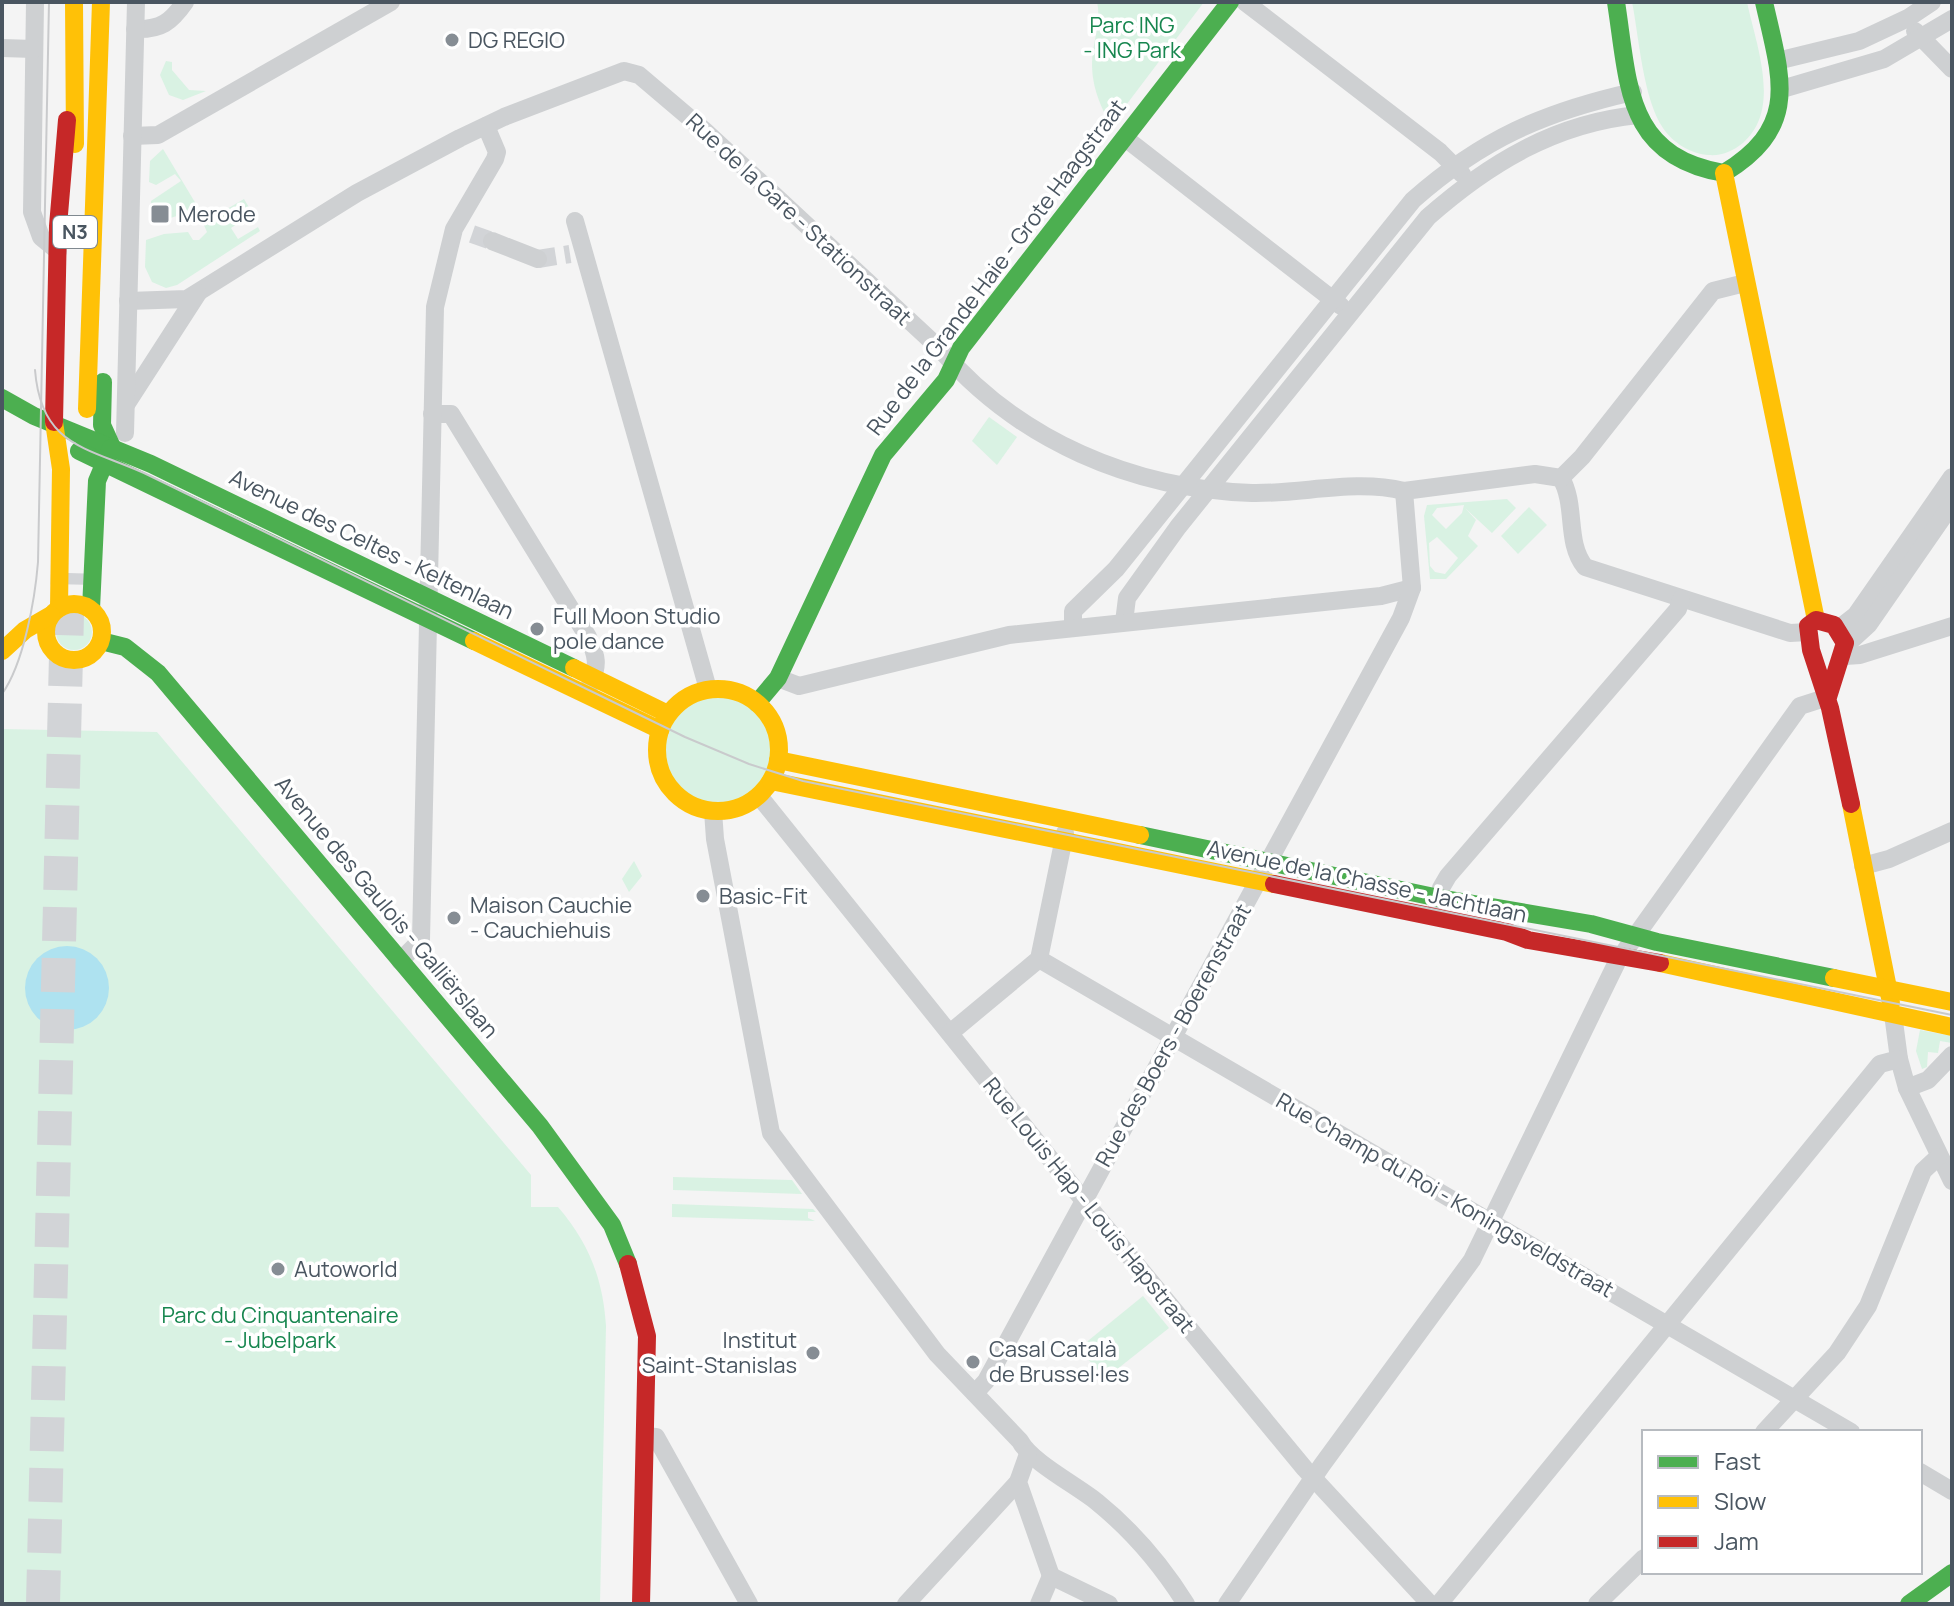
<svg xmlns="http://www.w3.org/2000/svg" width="1954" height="1606" font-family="Manrope,sans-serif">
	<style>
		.green { fill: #d9f2e3; fill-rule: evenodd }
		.water { fill: #aee2f0 }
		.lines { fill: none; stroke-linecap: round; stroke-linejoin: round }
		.street-tunnel { stroke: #d2d4d7; stroke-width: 18; stroke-dasharray: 18 9; stroke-linecap: butt }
		.highway-tunnel { stroke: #d2d4d7; stroke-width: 34; stroke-dasharray: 34 17; stroke-linecap: butt }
		.street { stroke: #ced0d2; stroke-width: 18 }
		.fast { stroke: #4caf50; stroke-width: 18 }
		.slow { stroke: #ffc107; stroke-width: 18 }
		.jam { stroke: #c62828; stroke-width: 18 }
		.tram { stroke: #c9cacc; stroke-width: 2 }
		.poi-dot { fill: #868d94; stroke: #fff; stroke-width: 3 }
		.labels { text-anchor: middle; stroke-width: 7; stroke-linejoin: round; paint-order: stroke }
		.shield { fill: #fff; stroke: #808990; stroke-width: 2 }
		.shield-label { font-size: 20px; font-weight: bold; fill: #4a5661 }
		.park-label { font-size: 22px; fill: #17864f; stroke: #fff }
		.poi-label { font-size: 22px; fill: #4a5661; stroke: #fff; text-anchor: start }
		.street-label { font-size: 22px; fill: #4a5661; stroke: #fff }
	</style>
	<rect width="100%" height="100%" fill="#f4f4f4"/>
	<g class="green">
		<path d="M 1097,2 L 1204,2 L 1111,125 C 1098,103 1089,78 1093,52 C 1095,36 1101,18 1097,2 Z"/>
		<path d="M 1632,2 L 1747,2 C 1756,45 1782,109 1743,143 C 1733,151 1722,156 1709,155 C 1691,154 1673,143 1663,128 C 1643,99 1639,37 1632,2 Z"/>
		<path d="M 166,61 L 172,62 L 172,70 L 189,90 L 206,91 L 183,100 L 169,95 L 160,75 Z"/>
		<path d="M 163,149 L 199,209 L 164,220 L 152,214 L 151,201 L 181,181 L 175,174 L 156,185 L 149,182 L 150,161 Z"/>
		<path d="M 244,199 L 253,214 L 231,228 L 238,239 L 258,227 L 260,231 L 177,285 L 166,288 L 152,282 L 145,267 L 146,240 L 164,234 L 188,232 L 193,240 L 199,240 L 207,232 L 203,223 Z"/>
		<path d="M 989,417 L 1017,437 L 997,465 L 972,441 Z"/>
		<path d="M 1507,499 L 1516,508 L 1492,533 L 1465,508 L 1476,520 L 1468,536 L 1478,546 L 1446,579 L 1430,579 L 1424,516 L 1427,505 ZM 1464,505 L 1462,513 L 1446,529 L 1432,515 L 1437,508 ZM 1437,537 L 1458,558 L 1445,574 L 1435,572 L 1430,566 L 1429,543 Z"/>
		<path d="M 1529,507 L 1547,525 L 1518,554 L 1501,536 Z"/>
		<circle cx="74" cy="632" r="18"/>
		<circle cx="718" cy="750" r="54"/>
		<path d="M 2,729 L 157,732 L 531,1175 L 531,1207 L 558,1207 C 589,1243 603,1279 606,1326 L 600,1604 L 2,1604 Z"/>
		<path d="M 634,861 L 642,876 L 629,892 L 622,879 Z"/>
		<path d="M 1920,1030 L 1952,1036 L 1952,1043 L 1940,1041 L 1938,1053 L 1928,1052 L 1927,1067 L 1922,1069 L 1916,1051 Z"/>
		<path d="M 673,1177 L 792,1180 L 802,1194 L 673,1190 Z"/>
		<path d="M 672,1204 L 813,1209 L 816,1212 L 808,1212 L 808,1218 L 815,1221 L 672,1217 Z"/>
		<path d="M 1143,1296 L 1169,1328 L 1106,1378 L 1078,1349 Z"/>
	</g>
	<circle class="water" cx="67" cy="988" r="42"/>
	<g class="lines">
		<g class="street-tunnel">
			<path d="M 472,234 L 492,241"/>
			<path d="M 538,259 L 570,254"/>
		</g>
		<path class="highway-tunnel" d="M 43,1604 L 68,573"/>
		<g class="street">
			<path d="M 35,2 L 32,212 L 41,237 L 58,251"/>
			<path d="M 1245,2 L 1440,152 L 1462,174"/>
			<path d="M 135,29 C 161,30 171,22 185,2"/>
			<path d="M 1915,31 L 1952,69"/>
			<path d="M 2,48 L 34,49"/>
			<path d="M 1777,61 L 1859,41 L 1908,18 L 1932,2"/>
			<path d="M 1782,89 L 1884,59 L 1952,19"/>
			<path d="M 132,136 L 158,135 L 391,2"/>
			<path d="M 1125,138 L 1341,306"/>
			<path d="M 575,221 L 708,689"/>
			<path d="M 492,241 L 538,259"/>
			<path d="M 128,301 L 187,299 L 357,193 L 460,138 L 504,117 L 624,71 L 639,75 L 705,131 L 940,349 C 1019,441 1133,489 1252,493 C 1303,494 1355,479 1404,491"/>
			<path d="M 127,403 L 198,293"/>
			<path d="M 432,414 L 451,414 L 588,637 C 597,656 599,665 590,685"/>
			<path d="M 125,433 L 136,2"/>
			<path d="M 1561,478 C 1577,506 1565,542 1585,567 L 1790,633 L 1808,632"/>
			<path d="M 1561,478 L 1582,457 L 1713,291 L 1745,283"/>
			<path d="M 1124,622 L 1127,598 L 1178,527 L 1428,217 C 1488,164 1555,123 1638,115"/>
			<path d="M 1073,627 L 1073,611 L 1116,569 L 1413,200 C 1482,139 1544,112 1633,92"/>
			<path d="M 1838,629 L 1856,615 L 1952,477"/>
			<path d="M 1845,646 L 1869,624 L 1952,504"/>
			<path d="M 1845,656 L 1860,655 L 1952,626"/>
			<path d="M 778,678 L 799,686 L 1009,635 L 1381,596 L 1412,588"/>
			<path d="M 759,796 L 1093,1212 L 1305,1469 L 1430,1604"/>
			<path d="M 713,811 L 715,839 L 771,1133 L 937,1354 L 1020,1441 C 1031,1462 1076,1485 1097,1502 C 1134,1532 1161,1564 1186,1604"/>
			<path d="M 1863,866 L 1889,859 L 1952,831"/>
			<path d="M 1437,907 L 1441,888 L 1448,876 L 1678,609 L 1681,599"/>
			<path d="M 1039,959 L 1851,1432"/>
			<path d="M 400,961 L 421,940 L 435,307 L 454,229 L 495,159 L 497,152 L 486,126"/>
			<path d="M 1893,1014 L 1899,1059 L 1907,1088 L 1952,1181"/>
			<path d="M 950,1033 L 1039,959 L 1065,833"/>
			<path d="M 1907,1088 L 1928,1080 L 1952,1055"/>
			<path d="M 975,1393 L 986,1381 L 1401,618 L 1412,588 L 1404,491 L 1535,474 L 1561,478"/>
			<path d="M 1764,1432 L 1837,1353 L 1868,1306 L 1923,1171 L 1938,1157"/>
			<path d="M 645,1436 L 656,1437 L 749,1604"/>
			<path d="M 1028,1454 L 1018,1482 L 1051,1576"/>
			<path d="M 1920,1472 L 1952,1491"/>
			<path d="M 1051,1576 L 1109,1604"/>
			<path d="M 906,1604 L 1018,1482"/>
			<path d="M 1039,1604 L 1051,1576"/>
			<path d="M 1227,1604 L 1322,1465 L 1472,1260 L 1617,962 L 1800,706 L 1828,697"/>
			<path d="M 1439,1604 L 1880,1064 L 1899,1059"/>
			<path d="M 1597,1604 L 1644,1558"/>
		</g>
		<g class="fast">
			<path d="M 1616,2 C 1629,85 1625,156 1724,173 C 1801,126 1781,78 1764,2"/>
			<path d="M 103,382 L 102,425 L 112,447"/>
			<path d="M 2,398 L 34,416 L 151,464 L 574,668"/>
			<path d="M 79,451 L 474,641"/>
			<path d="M 91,609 L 97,481 L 111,448"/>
			<path d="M 101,641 L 125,647 L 158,673 L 540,1126 L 612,1225 L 628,1264"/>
			<path d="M 757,703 L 778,678 L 883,455 L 946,380 L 961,348 L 1230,2"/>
			<path d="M 1140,835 L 1439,898 L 1591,924 L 1657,942 L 1834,978"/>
			<path d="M 1909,1604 L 1952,1573"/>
		</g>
		<g class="slow">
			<path d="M 74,2 L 75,144"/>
			<path d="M 1724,173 L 1816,620"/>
			<path d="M 87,409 L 101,2"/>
			<path d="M 54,422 L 61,469 L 59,608"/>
			<circle cx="74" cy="632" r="28"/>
			<path d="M 474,641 L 660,730"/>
			<path d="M 2,651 L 25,630 L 51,615"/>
			<path d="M 574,668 L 668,714"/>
			<circle cx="718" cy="750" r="61"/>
			<path d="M 778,760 L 1140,835"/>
			<path d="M 771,781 L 1274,884"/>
			<path d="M 1851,804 L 1891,1003"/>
			<path d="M 1660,963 L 1952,1027"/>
			<path d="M 1834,978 L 1952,1002"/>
		</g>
		<g class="jam">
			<path d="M 54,422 L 58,226 L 67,120"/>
			<path d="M 1828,697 L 1845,643 L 1834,625 L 1816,620 L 1808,626 L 1811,650 L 1830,708 L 1851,804"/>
			<path d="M 1274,884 L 1507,932 L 1528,940 L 1660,963"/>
			<path d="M 628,1264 L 647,1336 L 641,1604"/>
		</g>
		<g class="tram">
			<path d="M 35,370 C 41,446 86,447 144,473 L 685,737 L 749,764 L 803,781 L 1952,1015"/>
			<path d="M 2,694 C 24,663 35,599 38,562 L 49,2"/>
		</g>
	</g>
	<g class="poi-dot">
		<circle cx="452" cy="40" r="8"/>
		<rect x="150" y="204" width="20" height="20" rx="4"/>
		<circle cx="537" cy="629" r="8"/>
		<circle cx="703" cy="896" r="8"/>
		<circle cx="454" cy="918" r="8"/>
		<circle cx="278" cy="1269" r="8"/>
		<circle cx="813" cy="1353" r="8"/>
		<circle cx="973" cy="1362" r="8"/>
	</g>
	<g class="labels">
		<rect class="shield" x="53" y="216" width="44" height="32" rx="6"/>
		<g class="shield-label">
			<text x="75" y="239">N3</text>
		</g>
		<g class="park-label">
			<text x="1132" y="33">Parc ING<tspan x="1132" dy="25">- ING Park</tspan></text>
			<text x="280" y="1323">Parc du Cinquantenaire<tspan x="280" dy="25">- Jubelpark</tspan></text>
		</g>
		<g class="poi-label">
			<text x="468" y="48">DG REGIO</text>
			<text x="178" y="222">Merode</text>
			<text x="553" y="624">Full Moon Studio<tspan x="553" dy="25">pole dance</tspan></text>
			<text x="719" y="904">Basic-Fit</text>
			<text x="470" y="913">Maison Cauchie<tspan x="470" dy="25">- Cauchiehuis</tspan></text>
			<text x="294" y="1277">Autoworld</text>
			<text x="797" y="1348" text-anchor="end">Institut<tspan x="797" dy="25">Saint-Stanislas</tspan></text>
			<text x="989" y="1357">Casal Català<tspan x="989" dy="25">de Brussel·les</tspan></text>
		</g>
		<g class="street-label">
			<text transform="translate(799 219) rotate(43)" y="8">Rue de la Gare - Stationstraat</text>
			<text transform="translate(996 267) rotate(-53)" y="8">Rue de la Grande Haie - Grote Haagstraat</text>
			<text transform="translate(372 544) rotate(26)" y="8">Avenue des Celtes - Keltenlaan</text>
			<text transform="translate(1367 881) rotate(12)" y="8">Avenue de la Chasse - Jachtlaan</text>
			<text transform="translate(387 907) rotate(50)" y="8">Avenue des Gaulois - Galliërslaan</text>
			<text transform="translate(1173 1035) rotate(-61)" y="8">Rue des Boers - Boerenstraat</text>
			<text transform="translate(1445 1195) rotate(30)" y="8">Rue Champ du Roi - Koningsveldstraat</text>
			<text transform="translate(1089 1205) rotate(51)" y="8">Rue Louis Hap - Louis Hapstraat</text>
		</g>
	</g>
	<rect width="1954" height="1606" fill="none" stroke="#4a5661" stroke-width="8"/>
	<rect x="1642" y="1430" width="280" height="144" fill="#ffffff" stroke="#b7bbc0" stroke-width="2"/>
	<rect x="1658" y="1456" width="40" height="12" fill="#4caf50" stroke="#b7bbc0" stroke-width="2"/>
	<text x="1714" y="1470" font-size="24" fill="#4a5661">Fast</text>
	<rect x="1658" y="1496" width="40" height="12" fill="#ffc107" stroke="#b7bbc0" stroke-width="2"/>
	<text x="1714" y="1510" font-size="24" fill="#4a5661">Slow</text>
	<rect x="1658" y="1536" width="40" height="12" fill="#c62828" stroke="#b7bbc0" stroke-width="2"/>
	<text x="1714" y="1550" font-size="24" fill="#4a5661">Jam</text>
</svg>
